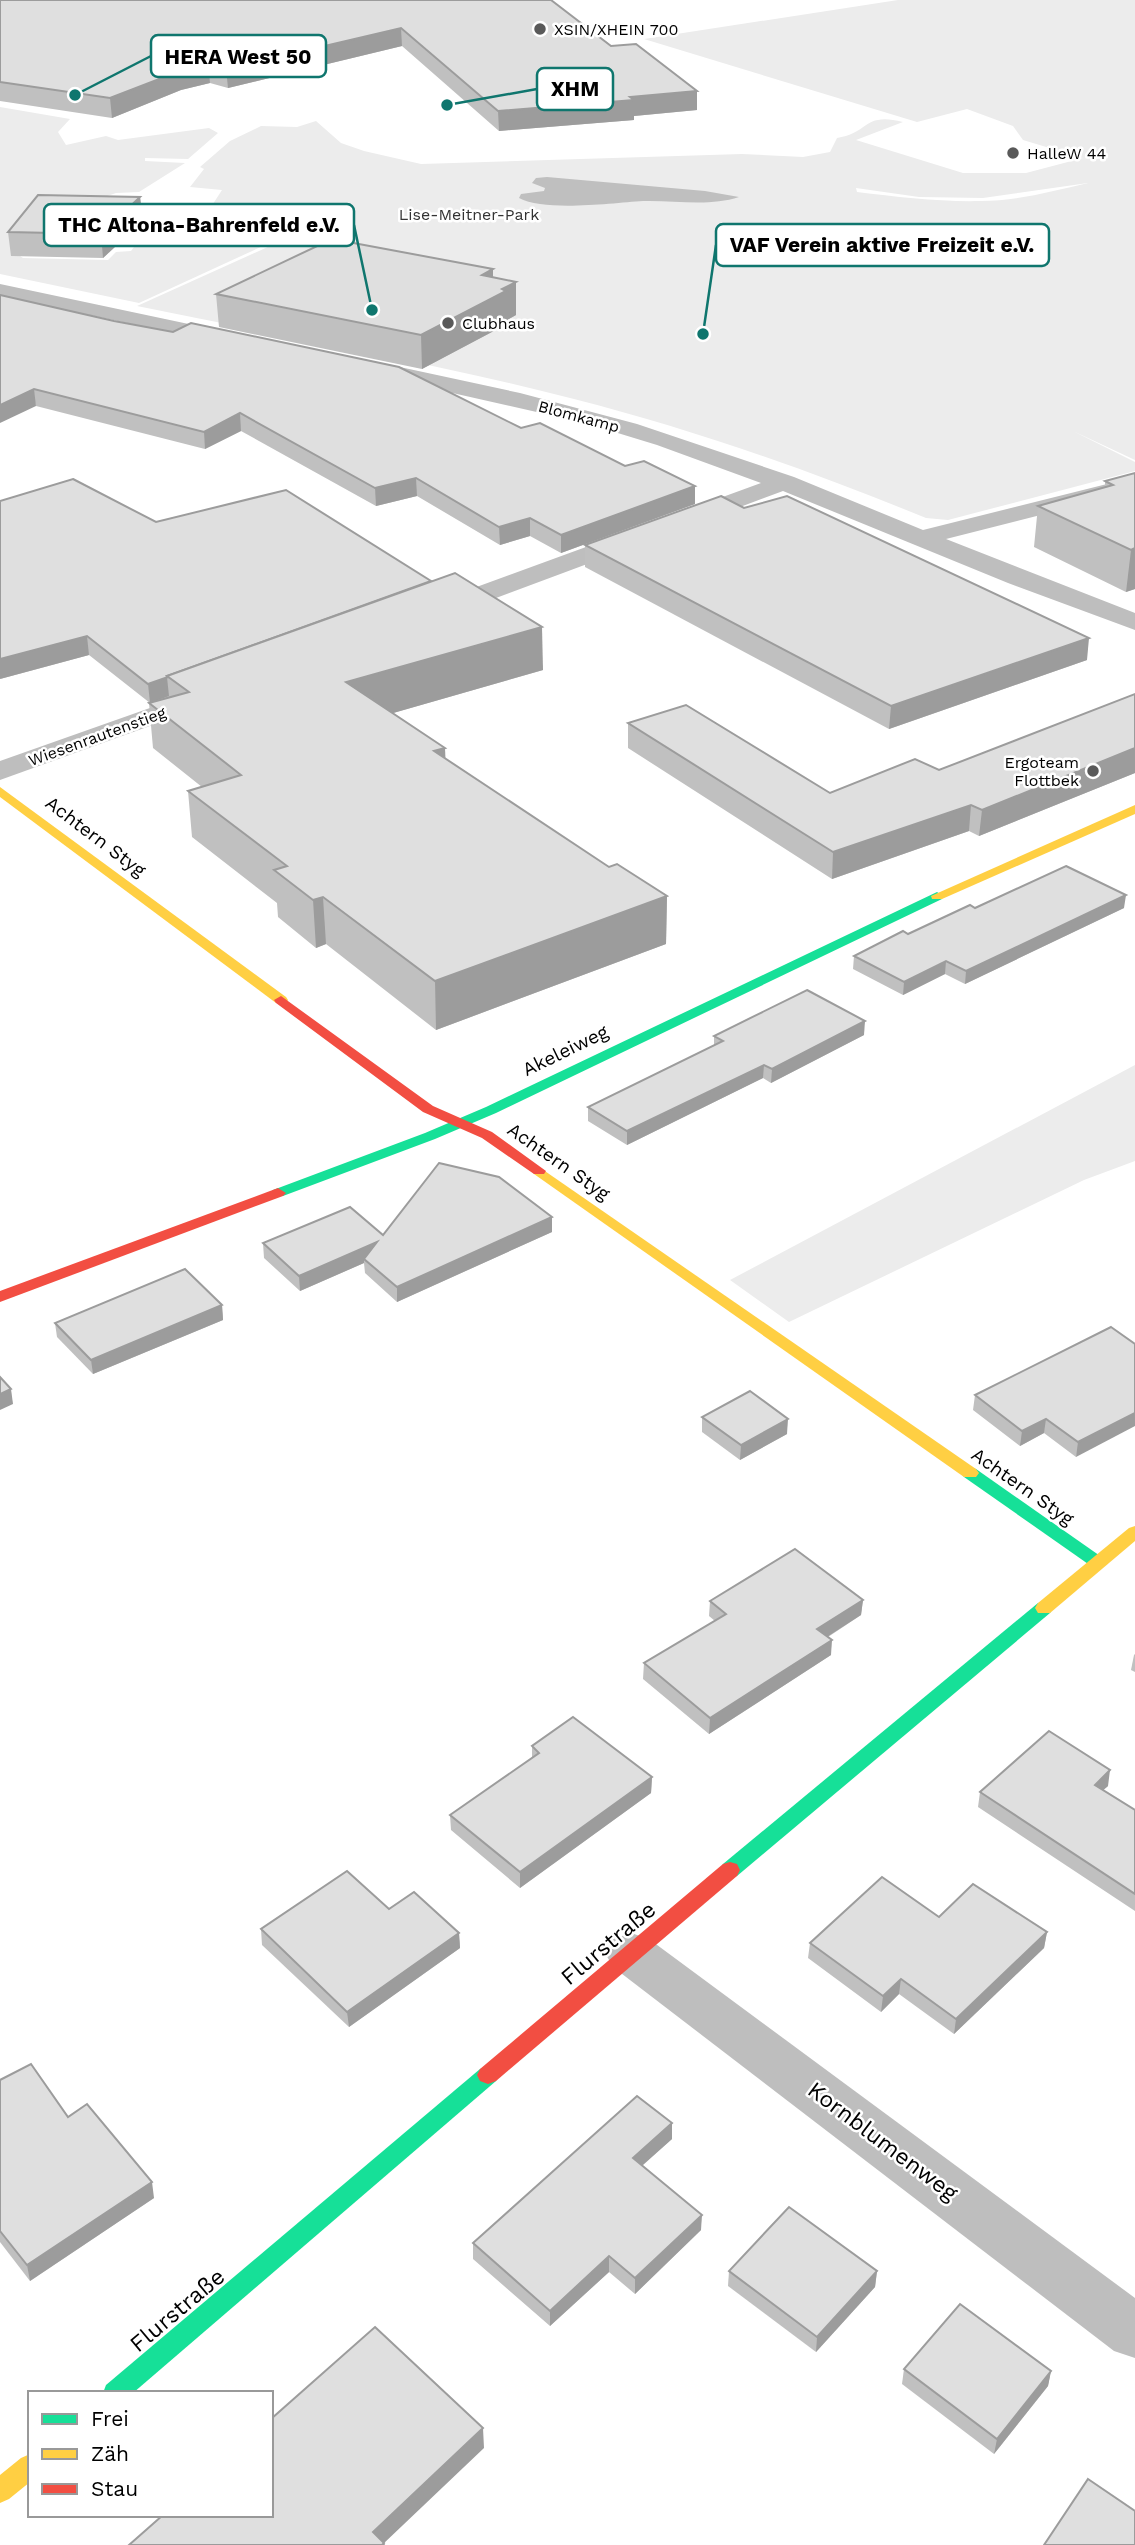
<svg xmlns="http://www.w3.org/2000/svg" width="1135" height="2545" font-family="'Work Sans',sans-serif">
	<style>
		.green { fill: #ececec; fill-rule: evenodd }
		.water { fill: #bfbfbf }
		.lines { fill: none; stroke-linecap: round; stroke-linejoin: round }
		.street { fill: #bebebe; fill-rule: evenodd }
		.fast { fill: #16e098; fill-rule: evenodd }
		.slow { fill: #ffcf43; fill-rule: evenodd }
		.jam { fill: #f24e42; fill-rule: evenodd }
		.wall { fill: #c0c0c0 }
		.shaded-wall { fill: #9c9c9c }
		.building { fill: #dfdfdf; stroke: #9c9c9c; stroke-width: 2 }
		.poi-dot { fill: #595959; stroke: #fff; stroke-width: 2.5 }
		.labels { text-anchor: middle; stroke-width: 5; stroke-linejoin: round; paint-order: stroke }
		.far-poi-label { font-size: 16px; fill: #000; stroke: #fff; text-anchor: start }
		.far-park-label { font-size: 16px; fill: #333; stroke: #fff }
		.far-street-label { font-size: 16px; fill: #000; stroke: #fff }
		.street-label { font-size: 19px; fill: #000; stroke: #fff }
		.near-street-label { font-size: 23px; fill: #000; stroke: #fff }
		.leader { fill: none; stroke: #0f766e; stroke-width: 2.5 }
		.callout-dot { fill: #0f766e; stroke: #fff; stroke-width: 2.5 }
		.callout { fill: #fff; stroke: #0f766e; stroke-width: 2.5 }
		.callout-label { font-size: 21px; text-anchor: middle; font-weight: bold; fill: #000 }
	</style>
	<rect width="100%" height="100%" fill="#fff"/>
	<g class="green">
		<path d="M 898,0 L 1135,0 L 1135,460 L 1073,431 L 1135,462 L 1135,471 L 948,520 L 926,518 C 811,471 695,430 574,399 C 430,362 283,336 137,306 L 281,241 L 318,211 L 312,208 L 276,240 L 139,303 L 0,274 L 0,107 L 70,119 L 58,132 L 66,145 L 106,136 L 118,140 L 209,128 L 218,133 L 188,159 L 145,158 L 145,161 L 185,163 L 139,192 L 116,193 L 84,204 L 20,256 L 23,258 L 108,260 L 116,252 L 131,251 L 137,243 L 126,242 L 133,233 L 194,233 L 222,190 L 190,187 L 204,169 L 200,167 L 230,141 L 261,126 L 297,127 L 316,121 L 341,143 L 364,151 L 421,164 L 742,154 L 803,157 L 830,152 L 837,138 C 870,133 863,112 903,122 L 856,140 L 963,173 L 1026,173 L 1083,158 L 1023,140 L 1013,126 L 967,109 L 917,122 L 644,39 ZM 1088,183 C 1053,191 1017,201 981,201 C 940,202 898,197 857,192 L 856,188 L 919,197 L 983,198 Z"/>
		<path d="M 1135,1065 L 1135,1161 L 1084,1180 L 789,1322 L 730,1280 Z"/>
	</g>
	<path class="water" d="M 547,177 L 705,191 L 739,197 C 709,207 674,200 643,201 C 612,203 545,212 519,198 L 521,194 L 544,191 L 545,188 L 532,183 L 536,178 Z"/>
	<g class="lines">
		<g class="street">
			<path d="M 0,284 L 231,333 L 239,334 L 242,339 L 239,344 L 231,345 L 0,296 Z"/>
			<path d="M 372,361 L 520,393 L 637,424 L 794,477 L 923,530 L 1135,477 L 1135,491 L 946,539 L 1135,613 L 1135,630 L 1008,583 L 783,491 L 448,616 L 439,618 L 430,616 L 426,610 L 430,604 L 761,483 L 657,445 L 585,423 L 364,373 L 361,368 L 364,363 Z"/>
			<path d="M 198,691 L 208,693 L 212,699 L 208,705 L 0,780 L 0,761 Z"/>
			<path d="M 631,1933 L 649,1939 L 1135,2298 L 1135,2358 L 1114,2351 L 613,1967 L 605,1953 L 613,1939 Z"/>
		</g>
		<g class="fast">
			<path d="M 937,892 L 943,896 L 942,899 L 496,1113 L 435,1139 L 283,1196 L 273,1196 L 270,1193 L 273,1190 L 425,1133 L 486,1107 Z"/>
			<path d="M 970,1467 L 976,1469 L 1103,1558 L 1106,1562 L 1103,1566 L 1091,1566 L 964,1477 L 961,1473 L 964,1469 Z"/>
			<path d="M 1044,1602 L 1050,1603 L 1053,1608 L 1050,1613 L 737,1876 L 730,1878 L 723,1876 L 720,1870 L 723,1864 L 1038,1603 Z"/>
			<path d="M 488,2066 L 496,2069 L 499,2075 L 496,2081 L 133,2393 L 103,2393 L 106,2385 L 480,2069 Z"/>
		</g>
		<g class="slow">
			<path d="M 0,787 L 286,997 L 288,1000 L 286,1003 L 276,1003 L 0,797 Z"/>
			<path d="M 1135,805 L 1135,814 L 942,899 L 932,899 L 931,896 Z"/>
			<path d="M 539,1167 L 976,1469 L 979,1473 L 976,1477 L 964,1477 L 534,1174 L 532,1171 L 534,1168 Z"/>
			<path d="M 1135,1526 L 1135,1541 L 1050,1613 L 1038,1613 L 1035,1608 L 1038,1603 L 1129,1528 Z"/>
			<path d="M 30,2454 L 30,2482 L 9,2499 L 0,2503 L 0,2475 L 21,2458 Z"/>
		</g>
		<g class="jam">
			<path d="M 281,996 L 433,1106 L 492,1132 L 546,1171 L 544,1174 L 534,1174 L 482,1138 L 423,1112 L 276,1003 L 274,1000 Z"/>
			<path d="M 278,1188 L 286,1193 L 283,1196 L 0,1302 L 0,1291 Z"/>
			<path d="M 730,1862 L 737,1864 L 740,1870 L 737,1876 L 496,2081 L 488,2084 L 480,2081 L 477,2075 L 480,2069 L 723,1864 Z"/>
		</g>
	</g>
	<g class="wall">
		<path d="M 0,0 L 551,0 L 697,110 L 634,116 L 634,120 L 499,131 L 402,46 L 228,88 L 210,83 L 181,90 L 112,118 L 0,101 Z"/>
		<path d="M 140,197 L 143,221 L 103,258 L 11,256 L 8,232 Z"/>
		<path d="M 493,269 L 493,277 L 516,315 L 507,320 L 507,324 L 422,369 L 219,327 L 216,294 Z"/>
		<path d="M 0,295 L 521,428 L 625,466 L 695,486 L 695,504 L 561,553 L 530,536 L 500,545 L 417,496 L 376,506 L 241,431 L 205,449 L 36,406 Z"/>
		<path d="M 1135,473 L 1135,589 L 1126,592 L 1034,547 L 1038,506 L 1105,487 L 1105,481 Z"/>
		<path d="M 744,508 L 1087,660 L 889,729 L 585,567 L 585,545 Z"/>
		<path d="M 156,522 L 543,670 L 393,713 L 446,759 L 609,867 L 667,896 L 666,944 L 436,1030 L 326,944 L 316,948 L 278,917 L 277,903 L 192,837 L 188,791 L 202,787 L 153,748 L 149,703 L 150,703 L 89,655 L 0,679 Z"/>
		<path d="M 1135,694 L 1135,773 L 979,836 L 969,831 L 832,879 L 628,748 L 628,723 L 830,793 L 939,770 Z"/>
		<path d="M 975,908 L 1124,908 L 965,984 L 945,974 L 903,995 L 853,969 L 854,956 Z"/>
		<path d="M 864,1035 L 771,1083 L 763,1078 L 627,1145 L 588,1121 L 588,1107 L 714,1046 L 714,1036 Z"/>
		<path d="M 552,1232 L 397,1302 L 365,1273 L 364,1263 L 300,1291 L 264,1258 L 263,1243 L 383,1235 Z"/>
		<path d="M 222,1305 L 223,1320 L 93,1374 L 57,1337 L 55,1323 Z"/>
		<path d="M 1111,1327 L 1076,1457 L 1044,1433 L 1020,1446 L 973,1410 L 975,1395 Z"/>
		<path d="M 702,1417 L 787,1434 L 740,1460 L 702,1432 Z"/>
		<path d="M 863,1600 L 861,1615 L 828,1637 L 831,1655 L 709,1734 L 643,1679 L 644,1663 L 715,1621 L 709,1616 L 710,1601 Z"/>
		<path d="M 1135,1654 L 1135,1672 L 1131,1670 L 1134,1655 Z"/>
		<path d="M 532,1746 L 652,1777 L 651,1793 L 520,1888 L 451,1830 L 450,1815 L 532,1758 Z"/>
		<path d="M 1108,1786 L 1103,1790 L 1135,1810 L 1135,1911 L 978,1807 L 980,1792 Z"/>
		<path d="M 389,1909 L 459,1933 L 460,1948 L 349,2027 L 262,1945 L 261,1929 Z"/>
		<path d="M 939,1917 L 1047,1932 L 1044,1948 L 954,2034 L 899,1994 L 881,2012 L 808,1958 L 810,1943 Z"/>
		<path d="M 0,2080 L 68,2117 L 154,2198 L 30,2281 L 0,2242 Z"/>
		<path d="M 672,2123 L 672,2139 L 642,2165 L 701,2230 L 635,2294 L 609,2272 L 550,2326 L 473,2259 L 473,2243 Z"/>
		<path d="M 729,2271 L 877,2271 L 875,2287 L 816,2352 L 728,2286 Z"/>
		<path d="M 904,2369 L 1051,2371 L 1048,2386 L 994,2454 L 902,2384 Z"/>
	</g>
	<g class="shaded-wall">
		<path d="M 401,28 L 402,46 L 228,88 L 226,69 Z"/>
		<path d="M 208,64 L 210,83 L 181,90 L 112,118 L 110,98 L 180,71 Z"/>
		<path d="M 697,91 L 697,110 L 634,116 L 634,120 L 499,131 L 498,111 L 630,97 Z"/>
		<path d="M 140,197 L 143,221 L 103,258 L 101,234 Z"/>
		<path d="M 493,269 L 493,298 L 502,289 L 516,282 L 516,315 L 507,320 L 507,324 L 422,369 L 421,335 L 482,275 Z"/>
		<path d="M 34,389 L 36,406 L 0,423 L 0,405 Z"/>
		<path d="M 240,413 L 241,431 L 205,449 L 204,432 Z"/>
		<path d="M 416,478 L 417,496 L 376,506 L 375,488 Z"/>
		<path d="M 695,486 L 695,504 L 561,553 L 561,535 Z"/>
		<path d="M 530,518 L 530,536 L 500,545 L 499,527 Z"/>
		<path d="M 1135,548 L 1135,589 L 1126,592 L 1131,550 Z"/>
		<path d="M 542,627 L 543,670 L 348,726 L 346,682 Z"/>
		<path d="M 87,636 L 89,655 L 0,679 L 0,659 Z"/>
		<path d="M 1089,638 L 1087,660 L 889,729 L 891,706 Z"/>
		<path d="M 167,677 L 169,696 L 150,703 L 148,684 Z"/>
		<path d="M 445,748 L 447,793 L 434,751 Z"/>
		<path d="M 1135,748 L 1135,773 L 979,836 L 982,810 Z"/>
		<path d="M 971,805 L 969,831 L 832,879 L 833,852 Z"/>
		<path d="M 1126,895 L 1124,908 L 965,984 L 966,971 Z"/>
		<path d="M 667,896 L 666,944 L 436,1030 L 435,981 Z"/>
		<path d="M 323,897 L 326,944 L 316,948 L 313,900 Z"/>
		<path d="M 946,961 L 945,974 L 903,995 L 904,982 Z"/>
		<path d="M 865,1021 L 864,1035 L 771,1083 L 772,1069 Z"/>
		<path d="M 764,1065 L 763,1078 L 627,1145 L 627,1131 Z"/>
		<path d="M 552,1217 L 552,1232 L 397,1302 L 397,1287 Z"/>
		<path d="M 377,1242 L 364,1259 L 364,1263 L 300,1291 L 299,1276 Z"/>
		<path d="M 222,1305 L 223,1320 L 93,1374 L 91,1360 Z"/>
		<path d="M 11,1389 L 13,1404 L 0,1410 L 0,1394 Z"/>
		<path d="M 1135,1413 L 1135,1426 L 1076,1457 L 1078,1442 Z"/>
		<path d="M 788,1419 L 787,1434 L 740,1460 L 741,1445 Z"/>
		<path d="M 1046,1419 L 1044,1433 L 1020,1446 L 1022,1431 Z"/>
		<path d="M 863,1600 L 861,1615 L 816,1644 L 817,1629 Z"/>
		<path d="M 832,1640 L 831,1655 L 709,1734 L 710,1718 Z"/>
		<path d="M 1110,1770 L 1108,1786 L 1092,1800 L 1095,1785 Z"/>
		<path d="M 652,1777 L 651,1793 L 520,1888 L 520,1872 Z"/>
		<path d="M 1047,1932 L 1044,1948 L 954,2034 L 956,2019 Z"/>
		<path d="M 459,1933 L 460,1948 L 349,2027 L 347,2012 Z"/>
		<path d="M 901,1979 L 899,1994 L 881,2012 L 883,1996 Z"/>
		<path d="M 672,2123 L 672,2139 L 633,2174 L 633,2158 Z"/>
		<path d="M 152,2182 L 154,2198 L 30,2281 L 27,2265 Z"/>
		<path d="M 702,2215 L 701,2230 L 635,2294 L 635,2278 Z"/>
		<path d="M 609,2256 L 609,2272 L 550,2326 L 550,2311 Z"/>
		<path d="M 877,2271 L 875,2287 L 816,2352 L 817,2337 Z"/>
		<path d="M 1051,2371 L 1048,2386 L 994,2454 L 997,2439 Z"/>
		<path d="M 483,2428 L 484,2448 L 382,2545 L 384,2543 L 385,2545 L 374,2545 L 373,2532 Z"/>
	</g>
	<g class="building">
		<path d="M 0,0 L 551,0 L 611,46 L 636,44 L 697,91 L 630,97 L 634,100 L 498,111 L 401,28 L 226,69 L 208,64 L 180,71 L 110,98 L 0,82 Z"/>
		<path d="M 38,195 L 140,197 L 101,234 L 8,232 Z"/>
		<path d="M 332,239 L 493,269 L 482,275 L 516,282 L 502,289 L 506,291 L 421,335 L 216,294 Z"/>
		<path d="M 0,295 L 114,321 L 173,332 L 191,323 L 399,367 L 521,428 L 540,423 L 625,466 L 644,461 L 695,486 L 561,535 L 530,518 L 499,527 L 416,478 L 375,488 L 240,413 L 204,432 L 34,389 L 0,405 Z"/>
		<path d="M 1135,473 L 1135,548 L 1131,550 L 1038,506 L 1113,485 L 1105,481 Z"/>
		<path d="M 73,479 L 156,522 L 286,490 L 431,581 L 167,676 L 168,677 L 148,684 L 87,636 L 0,659 L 0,501 Z"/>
		<path d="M 721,496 L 744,508 L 787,496 L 1089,638 L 891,706 L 585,545 Z"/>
		<path d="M 455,573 L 542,627 L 346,682 L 445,748 L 434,751 L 609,867 L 617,864 L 667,896 L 435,981 L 323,897 L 313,900 L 274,870 L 287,866 L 188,791 L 241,775 L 149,703 L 189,692 L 167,676 Z"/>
		<path d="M 1135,694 L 1135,748 L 982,810 L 971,805 L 833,852 L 628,723 L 686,705 L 830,793 L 915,759 L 939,770 Z"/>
		<path d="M 1066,866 L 1126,895 L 966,971 L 946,961 L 904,982 L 854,956 L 903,931 L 908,934 L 970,905 L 975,908 Z"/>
		<path d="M 807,990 L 865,1021 L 772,1069 L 764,1065 L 627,1131 L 588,1107 L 723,1041 L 714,1036 Z"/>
		<path d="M 439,1163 L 499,1177 L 552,1217 L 397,1287 L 364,1259 L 377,1242 L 299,1276 L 263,1243 L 350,1207 L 383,1235 Z"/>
		<path d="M 185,1269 L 222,1305 L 91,1360 L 55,1323 Z"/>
		<path d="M 1111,1327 L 1135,1344 L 1135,1413 L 1078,1442 L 1046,1419 L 1022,1431 L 975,1395 Z"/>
		<path d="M 0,1377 L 11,1389 L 0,1394 Z"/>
		<path d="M 750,1391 L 788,1419 L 741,1445 L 702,1417 Z"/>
		<path d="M 795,1549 L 863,1600 L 817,1629 L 832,1640 L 710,1718 L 644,1663 L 726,1614 L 710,1601 Z"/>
		<path d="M 573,1717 L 652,1777 L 520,1872 L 450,1815 L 539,1753 L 532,1746 Z"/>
		<path d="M 1049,1731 L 1110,1770 L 1095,1785 L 1135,1810 L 1135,1894 L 980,1792 Z"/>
		<path d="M 347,1871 L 389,1909 L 414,1892 L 459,1933 L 347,2012 L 261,1929 Z"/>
		<path d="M 882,1877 L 939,1917 L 973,1884 L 1047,1932 L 956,2019 L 901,1979 L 883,1996 L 810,1943 Z"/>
		<path d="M 31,2064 L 68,2117 L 87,2104 L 152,2182 L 27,2265 L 0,2231 L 0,2080 Z"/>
		<path d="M 637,2096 L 672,2123 L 633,2158 L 702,2215 L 635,2278 L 609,2256 L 550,2311 L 473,2243 Z"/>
		<path d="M 789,2207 L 877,2271 L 817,2337 L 729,2271 Z"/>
		<path d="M 960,2304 L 1051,2371 L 997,2439 L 904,2369 Z"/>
		<path d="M 375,2327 L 483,2428 L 373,2532 L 384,2543 L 382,2545 L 129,2545 L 163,2515 L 271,2515 L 271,2419 Z"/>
		<path d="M 1088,2479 L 1135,2511 L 1135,2545 L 1044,2545 Z"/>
	</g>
	<g class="poi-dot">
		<circle cx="540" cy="29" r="7"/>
		<circle cx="1013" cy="153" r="7"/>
		<circle cx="448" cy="323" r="7"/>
		<circle cx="1093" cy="771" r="7"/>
	</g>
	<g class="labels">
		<g class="far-poi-label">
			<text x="554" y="35">XSIN/XHEIN 700</text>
			<text x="1027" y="159">HalleW 44</text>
			<text x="462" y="329">Clubhaus</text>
			<text x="1079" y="768" text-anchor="end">Ergoteam<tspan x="1079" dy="18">Flottbek</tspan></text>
		</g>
		<g class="far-park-label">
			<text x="469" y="220">Lise-Meitner-Park</text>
		</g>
		<g class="far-street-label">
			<text transform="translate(579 416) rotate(15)" y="6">Blomkamp</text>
			<text transform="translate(97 736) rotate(-20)" y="6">Wiesenrautenstieg</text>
		</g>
		<g class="street-label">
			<text transform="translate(96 836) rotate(37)" y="7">Achtern Styg</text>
			<text transform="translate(565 1050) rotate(-26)" y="7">Akeleiweg</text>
			<text transform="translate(559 1161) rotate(35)" y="7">Achtern Styg</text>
			<text transform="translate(1023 1486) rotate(35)" y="7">Achtern Styg</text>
		</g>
		<g class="near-street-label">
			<text transform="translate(608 1943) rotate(-40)" y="8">Flurstraße</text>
			<text transform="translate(883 2141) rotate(37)" y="8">Kornblumenweg</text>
			<text transform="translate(177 2310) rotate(-40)" y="8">Flurstraße</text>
		</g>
	</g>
	<path class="leader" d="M75 95L151 56M447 105L537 89M372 310L354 225M703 334L716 245"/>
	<g class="callout-dot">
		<circle cx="75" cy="95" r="7"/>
		<circle cx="447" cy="105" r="7"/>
		<circle cx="372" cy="310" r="7"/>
		<circle cx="703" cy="334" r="7"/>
	</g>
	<g class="callout">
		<rect x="151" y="35" width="175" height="42" rx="7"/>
		<rect x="537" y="68" width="76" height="42" rx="7"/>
		<rect x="44" y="204" width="310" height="42" rx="7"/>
		<rect x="716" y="224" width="333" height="42" rx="7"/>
	</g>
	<g class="callout-label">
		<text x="238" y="64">HERA West 50</text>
		<text x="575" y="96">XHM</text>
		<text x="199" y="232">THC Altona-Bahrenfeld e.V.</text>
		<text x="882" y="252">VAF Verein aktive Freizeit e.V.</text>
	</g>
	<rect x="28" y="2391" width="245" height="126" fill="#ffffff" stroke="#999999" stroke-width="2"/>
	<rect x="42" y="2414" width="35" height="10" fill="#16e098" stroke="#999999" stroke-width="2"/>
	<text x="91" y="2426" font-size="21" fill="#000000">Frei</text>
	<rect x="42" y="2449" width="35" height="10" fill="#ffcf43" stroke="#999999" stroke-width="2"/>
	<text x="91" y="2461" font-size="21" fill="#000000">Zäh</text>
	<rect x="42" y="2484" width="35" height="10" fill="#f24e42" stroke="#999999" stroke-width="2"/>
	<text x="91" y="2496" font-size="21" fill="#000000">Stau</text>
</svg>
